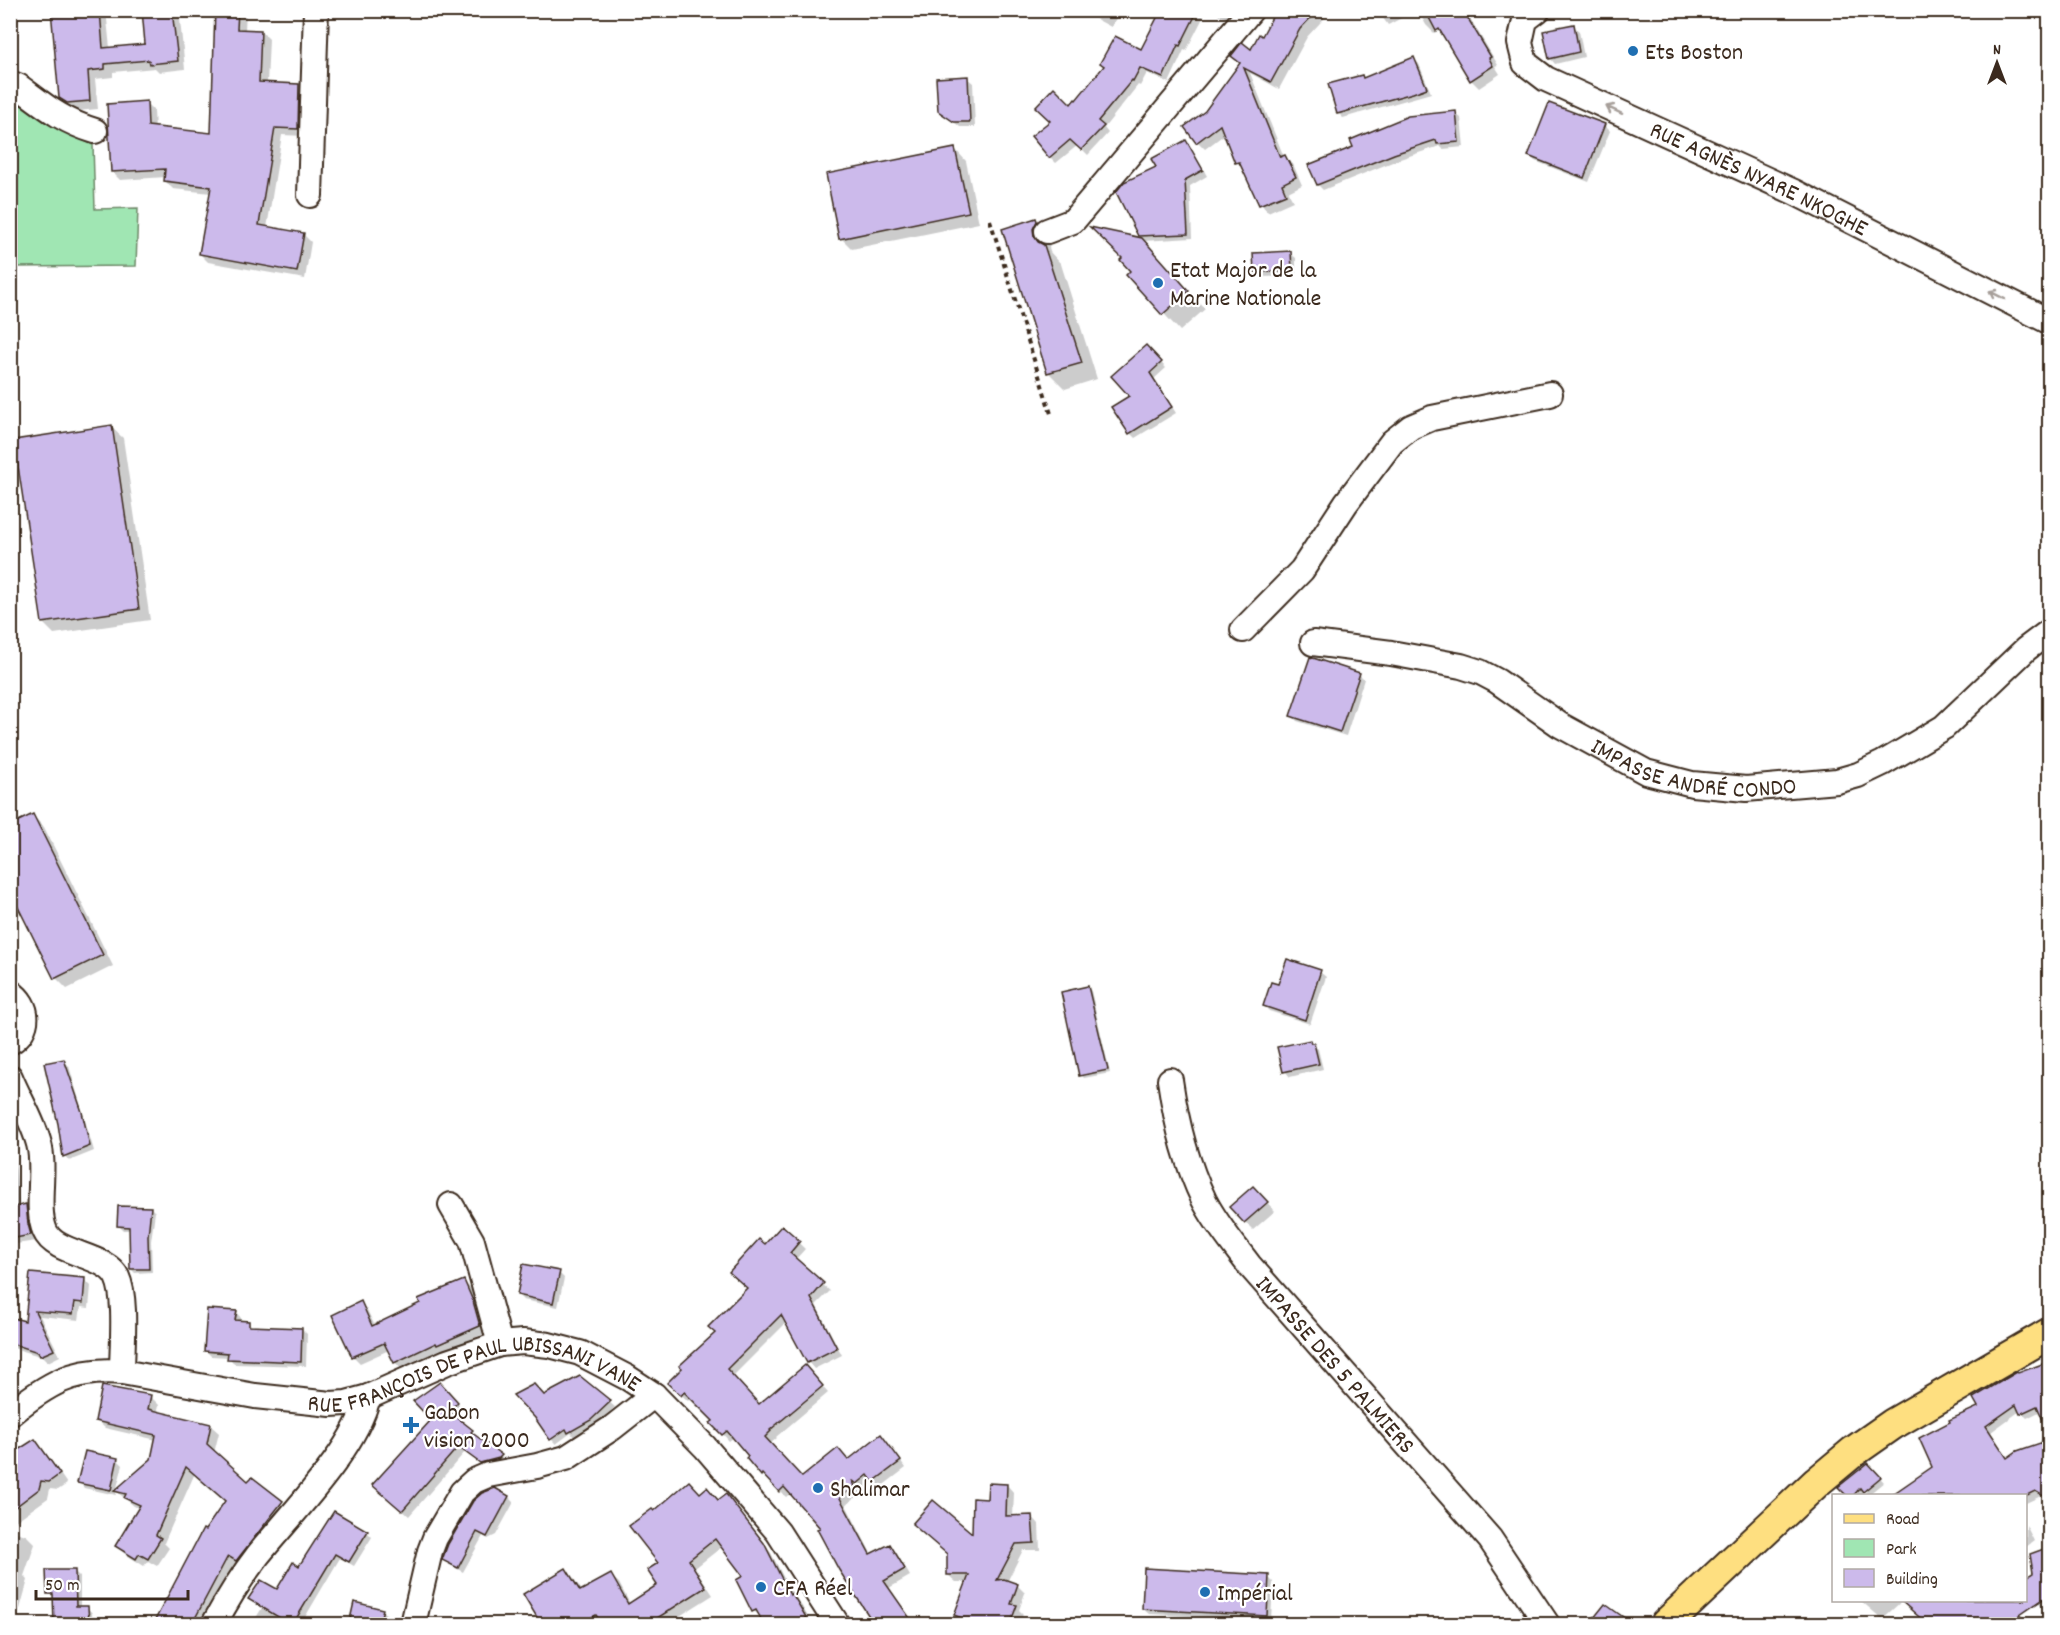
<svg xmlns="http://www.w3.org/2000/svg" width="2060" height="1635" font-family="Dekko,sans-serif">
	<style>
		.green { fill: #a0e6b3; stroke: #6e8868; stroke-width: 1.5 }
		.shadow { fill: #0003 }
		.building { fill: #ccbaeb; stroke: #3b2a1e; stroke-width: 1.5 }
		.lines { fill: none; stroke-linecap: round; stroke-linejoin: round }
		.minor-casing { stroke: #3b2a1e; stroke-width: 28 }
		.major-casing { stroke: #3b2a1e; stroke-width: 34 }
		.path { stroke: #3b2a1e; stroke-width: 4; stroke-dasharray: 4.5 4.5; stroke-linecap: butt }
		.minor { stroke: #fff; stroke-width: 24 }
		.major { stroke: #fedf80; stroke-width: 30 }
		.oneway { stroke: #a79f9a }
		.poi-dot { fill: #1f6fb2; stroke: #fff; stroke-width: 2 }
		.labels { text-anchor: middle; stroke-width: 4.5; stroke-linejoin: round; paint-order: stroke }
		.poi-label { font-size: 24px; fill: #3b2a1e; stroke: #fff; text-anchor: start }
		.street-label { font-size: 24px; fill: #3b2a1e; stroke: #fff }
	</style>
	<rect width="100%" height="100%" fill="#fff"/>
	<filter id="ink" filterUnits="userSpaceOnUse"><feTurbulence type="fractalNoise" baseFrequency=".0167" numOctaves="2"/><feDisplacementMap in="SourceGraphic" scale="12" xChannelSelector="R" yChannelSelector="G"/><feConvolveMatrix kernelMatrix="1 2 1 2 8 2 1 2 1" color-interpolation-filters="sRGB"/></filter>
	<g filter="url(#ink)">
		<path class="green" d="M 11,91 L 56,126 L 93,145 L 95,209 L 138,208 L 136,266 L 11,267 Z"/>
		<g class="shadow">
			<path d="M 52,10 L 106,10 L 110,48 L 147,45 L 144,10 L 179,10 L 185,69 L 159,72 L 155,68 L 113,72 L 113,77 L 95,79 L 98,109 L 77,111 L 60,98 Z"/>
			<path d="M 212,10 L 246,10 L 245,31 L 261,31 L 269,39 L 267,84 L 299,85 L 307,93 L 305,136 L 282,135 L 267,228 L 303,234 L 311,242 L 305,279 L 208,262 L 200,254 L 211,193 L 173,189 L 165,181 L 166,177 L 120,180 L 112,172 L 146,103 L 154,111 L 155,128 L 212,135 L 217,15 Z"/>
			<path d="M 1091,10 L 1121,10 L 1111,27 L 1096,19 L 1090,13 Z"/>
			<path d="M 1146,10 L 1207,10 L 1186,51 L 1184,50 L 1169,83 L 1147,73 L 1140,86 L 1138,85 L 1104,128 L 1108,133 L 1088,155 L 1078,145 L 1056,163 L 1050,157 L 1071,106 L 1141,51 L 1159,17 Z"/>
			<path d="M 1210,10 L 1232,10 L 1228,19 Z"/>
			<path d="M 1278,10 L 1332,10 L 1307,37 L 1279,89 L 1250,73 L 1284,157 L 1293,164 L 1302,185 L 1288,192 L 1293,201 L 1268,212 L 1261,204 L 1245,171 L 1237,162 L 1225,134 L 1205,149 L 1198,142 L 1206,112 L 1263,38 Z"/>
			<path d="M 1377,10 L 1417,10 L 1388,25 Z"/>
			<path d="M 1418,10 L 1459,10 L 1463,13 L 1471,20 L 1498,65 L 1495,66 L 1500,74 L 1479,88 L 1471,80 L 1446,38 L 1438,31 L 1434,33 L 1426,25 Z"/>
			<path d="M 1573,26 L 1579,31 L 1584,57 L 1555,64 L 1550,58 Z"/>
			<path d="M 1413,58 L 1419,64 L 1431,93 L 1343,118 L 1338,113 L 1362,76 L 1364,79 Z"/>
			<path d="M 967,78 L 973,83 L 975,127 L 960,127 L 939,110 Z"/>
			<path d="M 1455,113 L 1461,118 L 1464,147 L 1443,149 L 1440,146 L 1400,159 L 1323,190 L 1318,185 Z"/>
			<path d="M 1604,125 L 1610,131 L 1589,182 L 1535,161 L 1530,156 Z"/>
			<path d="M 1186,142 L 1191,147 L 1207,176 L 1190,186 L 1192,238 L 1143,241 L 1205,309 L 1180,331 L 1128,275 L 1133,272 L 1124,259 L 1095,230 L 1145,240 L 1140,235 L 1158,167 Z"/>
			<path d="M 955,149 L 966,161 L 979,223 L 852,249 L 841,238 Z"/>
			<path d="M 1036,220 L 1053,237 L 1049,247 L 1050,252 L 1061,264 L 1097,379 L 1065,389 L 1049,373 L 1004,230 Z"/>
			<path d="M 1290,253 L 1296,258 L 1296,276 L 1261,277 L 1256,272 Z"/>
			<path d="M 1146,347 L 1166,368 L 1154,379 L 1176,413 L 1135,438 L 1130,433 L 1131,396 Z"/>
			<path d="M 111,427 L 123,438 L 150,620 L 54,634 L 43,623 Z"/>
			<path d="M 1359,674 L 1364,679 L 1346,736 L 1297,721 L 1292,716 Z"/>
			<path d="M 33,816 L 44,827 L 113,966 L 67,989 L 56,978 Z"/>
			<path d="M 1320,972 L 1326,977 L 1310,1024 L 1269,1011 L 1264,1006 L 1279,986 Z"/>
			<path d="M 1088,988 L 1091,991 L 1110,1073 L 1084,1078 L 1081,1075 Z"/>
			<path d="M 1310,1041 L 1318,1049 L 1323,1069 L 1290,1077 L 1285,1071 Z"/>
			<path d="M 64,1061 L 69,1066 L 94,1151 L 69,1161 L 65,1156 Z"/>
			<path d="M 10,1144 L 14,1148 L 19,1207 L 26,1205 L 31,1211 L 36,1241 L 16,1244 L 11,1239 Z"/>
			<path d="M 1261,1196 L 1275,1211 L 1253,1230 L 1245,1222 Z"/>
			<path d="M 151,1208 L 155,1212 L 151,1241 L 152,1272 L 135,1273 L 131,1269 L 130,1230 L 123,1230 L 119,1226 Z"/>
			<path d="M 782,1227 L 805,1249 L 795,1260 L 830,1291 L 816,1305 L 842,1355 L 814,1369 L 808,1362 L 787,1322 L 733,1376 L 759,1406 L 811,1374 L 828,1393 L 776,1437 L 777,1438 L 770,1444 L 803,1479 L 848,1461 L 887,1443 L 906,1468 L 881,1487 L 875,1481 L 864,1490 L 855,1481 L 861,1493 L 846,1505 L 872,1555 L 889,1546 L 896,1552 L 910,1576 L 889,1588 L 914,1624 L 877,1624 L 841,1569 L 822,1528 L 791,1493 L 786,1497 L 762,1474 L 748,1458 L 750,1456 L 734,1437 L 729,1441 L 713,1423 L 715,1421 L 692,1397 L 688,1401 L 669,1383 L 717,1333 L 749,1288 L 765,1246 Z"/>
			<path d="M 559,1273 L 564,1278 L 558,1307 L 523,1300 L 518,1295 Z"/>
			<path d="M 31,1274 L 84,1279 L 91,1286 L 89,1308 L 81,1307 L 79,1320 L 40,1316 L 60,1356 L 48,1362 L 43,1357 L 10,1347 L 10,1318 L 26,1323 Z"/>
			<path d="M 464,1282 L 471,1289 L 486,1333 L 445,1350 L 444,1349 L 401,1369 L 395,1362 L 389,1350 L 360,1363 L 353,1356 L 334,1316 L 361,1303 L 367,1310 L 375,1326 Z"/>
			<path d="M 236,1312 L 241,1318 L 241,1322 L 249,1323 L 254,1328 L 302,1329 L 307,1334 L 306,1366 L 234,1364 L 229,1357 L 211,1356 L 206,1351 Z"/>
			<path d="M 2045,1365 L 2050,1370 L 2050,1431 L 2041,1411 L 2027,1418 L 2020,1411 L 1991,1432 L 2008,1459 L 2042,1445 L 2040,1441 L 2050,1436 L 2050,1499 L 2041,1496 L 2026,1503 L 2026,1496 L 1934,1468 L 1980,1407 Z"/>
			<path d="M 580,1378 L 615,1407 L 596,1424 L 574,1437 L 571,1433 L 556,1444 L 551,1439 L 544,1396 Z"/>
			<path d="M 446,1390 L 463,1409 L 454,1417 L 507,1462 L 488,1468 L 465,1452 L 409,1516 L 380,1491 L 433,1420 Z"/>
			<path d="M 151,1397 L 159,1405 L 157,1413 L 210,1425 L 219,1433 L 214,1453 L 249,1483 L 252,1479 L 290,1511 L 245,1568 L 237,1563 L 205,1624 L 155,1624 L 204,1531 L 206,1532 L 226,1501 L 195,1473 L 164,1543 L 169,1548 L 157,1566 L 148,1561 L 144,1566 L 125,1554 L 117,1546 L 140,1509 L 134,1506 L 116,1491 L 116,1495 L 84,1488 L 79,1482 L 117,1459 L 123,1465 L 116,1491 L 152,1460 L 157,1440 L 105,1428 L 96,1420 Z"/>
			<path d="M 35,1441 L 43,1449 L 67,1484 L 58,1490 L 50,1489 L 48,1498 L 10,1525 L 10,1457 Z"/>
			<path d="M 1868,1465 L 1884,1482 L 1868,1495 L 1865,1491 L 1861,1496 L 1849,1496 Z"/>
			<path d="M 1007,1485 L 1014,1493 L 1013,1517 L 1032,1516 L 1039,1524 L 1040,1550 L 1023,1550 L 1007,1582 L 1017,1585 L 1025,1593 L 1019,1610 L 1023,1614 L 1020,1624 L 963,1624 L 965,1620 L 968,1582 L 956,1582 L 948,1575 L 973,1536 L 989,1500 Z"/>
			<path d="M 495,1490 L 509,1497 L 514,1502 L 496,1535 L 488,1539 L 483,1536 L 463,1572 L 450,1565 L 444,1560 Z"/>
			<path d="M 701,1495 L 719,1502 L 733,1504 L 771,1553 L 793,1596 L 800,1603 L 812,1624 L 765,1624 L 762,1618 L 754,1611 L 745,1577 L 723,1546 L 695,1568 L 713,1595 L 667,1624 L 543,1624 L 525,1594 L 566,1570 L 573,1577 L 582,1591 L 611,1576 L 619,1583 L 630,1604 L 659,1586 L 661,1563 L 654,1513 Z"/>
			<path d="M 2026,1525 L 2034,1541 L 2026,1547 Z"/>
			<path d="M 10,1530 L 26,1535 L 35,1544 L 24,1576 L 28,1580 L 20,1609 L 10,1607 Z"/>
			<path d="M 367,1532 L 372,1537 L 354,1566 L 340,1558 L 301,1624 L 252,1624 L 262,1608 L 250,1599 L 277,1591 L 299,1568 Z"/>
			<path d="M 2050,1548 L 2050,1609 L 2046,1613 L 2026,1583 L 2035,1574 L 2032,1555 Z"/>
			<path d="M 74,1571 L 80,1577 L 80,1607 L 87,1607 L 92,1613 L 93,1624 L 55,1624 L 55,1598 L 48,1593 Z"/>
			<path d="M 1268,1577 L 1273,1582 L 1271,1620 L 1149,1614 L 1143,1609 Z"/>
			<path d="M 1860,1600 L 2001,1600 L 2027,1624 L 1922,1624 L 1925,1621 L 1902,1601 L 1882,1619 Z"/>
			<path d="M 355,1604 L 382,1611 L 388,1616 L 385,1624 L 350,1624 Z"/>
			<path d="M 1606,1606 L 1630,1624 L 1591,1624 Z"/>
		</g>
		<g class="building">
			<path d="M 51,10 L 100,10 L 103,48 L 145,44 L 142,10 L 172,10 L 178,61 L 150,64 L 149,60 L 105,64 L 105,69 L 88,71 L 90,101 L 67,103 L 59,98 Z"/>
			<path d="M 215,10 L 238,10 L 237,29 L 261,30 L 259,82 L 299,84 L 298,129 L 275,128 L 259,225 L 304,233 L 297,272 L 199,254 L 211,187 L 164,181 L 165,169 L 111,172 L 107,104 L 147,101 L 148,126 L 211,133 Z"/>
			<path d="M 1161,10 L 1198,10 L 1180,46 L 1178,45 L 1163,78 L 1140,68 L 1133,81 L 1132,80 L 1098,121 L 1104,126 L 1081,150 L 1070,140 L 1049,158 L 1031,136 L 1050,121 L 1035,107 L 1054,87 L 1071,104 L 1075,99 L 1076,100 L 1104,66 L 1100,63 L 1115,36 L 1141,49 Z"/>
			<path d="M 1276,10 L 1318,10 L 1300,29 L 1271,82 L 1244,68 L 1280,157 L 1285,155 L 1296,177 L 1282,184 L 1286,194 L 1259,205 L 1239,162 L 1235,163 L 1220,125 L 1196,143 L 1184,127 L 1205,111 L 1240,63 L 1231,56 L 1242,42 L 1251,49 L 1259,34 L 1262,36 Z"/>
			<path d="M 1425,10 L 1463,10 L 1491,57 L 1489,58 L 1493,66 L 1470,81 L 1439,29 L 1436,31 Z"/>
			<path d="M 1574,24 L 1579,52 L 1549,59 L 1543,31 L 1548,30 L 1548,29 Z"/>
			<path d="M 1414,57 L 1427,88 L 1413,93 L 1337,114 L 1328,84 L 1362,75 L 1363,78 Z"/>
			<path d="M 968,76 L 970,122 L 954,122 L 938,111 L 936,78 Z"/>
			<path d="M 1549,103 L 1605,124 L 1584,178 L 1528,156 Z"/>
			<path d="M 1456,111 L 1459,142 L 1437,144 L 1436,140 L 1394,154 L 1317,185 L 1308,165 L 1353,147 L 1350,140 L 1408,116 Z"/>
			<path d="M 1186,140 L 1203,170 L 1185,180 L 1188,234 L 1138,236 L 1116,192 L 1124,182 L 1156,167 L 1151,159 Z"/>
			<path d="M 955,148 L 969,212 L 839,239 L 826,174 Z"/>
			<path d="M 1036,218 L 1037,221 L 1033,229 L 1034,236 L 1038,242 L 1044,245 L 1082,363 L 1047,373 L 1002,229 Z"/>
			<path d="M 1090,227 L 1142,238 L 1189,291 L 1162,315 L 1126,275 L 1130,271 L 1120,260 L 1122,258 Z"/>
			<path d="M 1291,251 L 1292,271 L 1254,272 L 1253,253 Z"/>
			<path d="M 1146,345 L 1162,362 L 1150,373 L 1172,407 L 1129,434 L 1111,407 L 1129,396 L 1111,376 Z"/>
			<path d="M 112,425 L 139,609 L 42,623 L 14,440 Z"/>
			<path d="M 1310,657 L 1360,673 L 1340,732 L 1290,716 Z"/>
			<path d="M 33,814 L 103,955 L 54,979 L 10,891 L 10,825 Z"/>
			<path d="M 1287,959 L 1321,970 L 1305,1020 L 1263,1006 L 1271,982 L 1278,984 Z"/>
			<path d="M 1088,986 L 1108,1070 L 1079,1076 L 1061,992 Z"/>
			<path d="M 1310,1040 L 1311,1043 L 1314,1043 L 1319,1064 L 1283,1072 L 1277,1047 Z"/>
			<path d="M 64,1059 L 82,1112 L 90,1146 L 63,1157 L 58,1124 L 44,1063 Z"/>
			<path d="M 1253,1186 L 1268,1202 L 1244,1223 L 1229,1207 Z"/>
			<path d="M 26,1204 L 28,1224 L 31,1235 L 10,1239 L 10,1208 Z"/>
			<path d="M 118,1206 L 151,1207 L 148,1236 L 149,1269 L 130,1269 L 129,1227 L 117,1226 Z"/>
			<path d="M 782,1225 L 800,1241 L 790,1253 L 824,1283 L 811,1298 L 837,1348 L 807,1363 L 781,1315 L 727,1369 L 759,1404 L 805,1365 L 823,1386 L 770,1430 L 771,1431 L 765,1437 L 802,1477 L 838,1448 L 848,1460 L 881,1434 L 901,1461 L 873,1482 L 868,1475 L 857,1484 L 852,1480 L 855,1486 L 840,1498 L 870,1554 L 890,1544 L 905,1569 L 884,1581 L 914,1624 L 874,1624 L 839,1570 L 817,1529 L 820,1528 L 784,1487 L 779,1492 L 762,1474 L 761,1476 L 746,1458 L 748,1456 L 727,1431 L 722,1435 L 710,1423 L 713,1421 L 684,1392 L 681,1396 L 667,1383 L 682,1368 L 679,1366 L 715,1333 L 708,1327 L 747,1288 L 729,1272 L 759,1239 L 765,1244 Z"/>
			<path d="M 523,1264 L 560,1271 L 553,1303 L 517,1295 Z"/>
			<path d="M 30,1273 L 85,1278 L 83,1303 L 75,1302 L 73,1314 L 35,1311 L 54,1350 L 40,1356 L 38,1352 L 10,1343 L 10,1317 L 25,1321 Z"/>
			<path d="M 464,1280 L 473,1301 L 480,1326 L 437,1345 L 436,1343 L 394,1363 L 384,1343 L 352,1357 L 332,1315 L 361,1301 L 372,1326 L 420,1303 L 418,1299 Z"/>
			<path d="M 207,1309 L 237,1311 L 235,1320 L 249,1321 L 249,1326 L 302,1328 L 301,1362 L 227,1359 L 228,1353 L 204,1351 Z"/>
			<path d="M 2045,1363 L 2049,1374 L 2049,1434 L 2037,1406 L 2020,1414 L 2016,1405 L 1986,1426 L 2007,1458 L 2017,1451 L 2049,1440 L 2049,1499 L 2035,1491 L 2025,1496 L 1890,1496 L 1932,1467 L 1919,1438 L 1950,1422 L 1949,1420 L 1978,1407 L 1973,1398 L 2017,1372 L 2018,1373 Z"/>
			<path d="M 580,1376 L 611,1401 L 591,1420 L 568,1433 L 566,1429 L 550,1440 L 535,1418 L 513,1395 L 534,1384 L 544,1395 Z"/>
			<path d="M 440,1382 L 458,1402 L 449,1411 L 473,1430 L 471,1432 L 502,1455 L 499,1458 L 480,1463 L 458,1447 L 402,1511 L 372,1485 L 431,1420 L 413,1401 Z"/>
			<path d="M 102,1386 L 151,1395 L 148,1409 L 211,1424 L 207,1444 L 248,1481 L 252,1477 L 283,1501 L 236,1561 L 228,1556 L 192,1624 L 153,1624 L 203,1529 L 205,1530 L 225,1501 L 186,1467 L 156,1535 L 161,1538 L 148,1559 L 139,1554 L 136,1559 L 115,1546 L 140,1505 L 124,1498 L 126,1494 L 114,1491 L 151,1459 L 156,1435 L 95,1421 Z"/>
			<path d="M 35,1439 L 60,1474 L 49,1482 L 41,1481 L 39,1489 L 10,1511 L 10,1455 Z"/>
			<path d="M 85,1451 L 118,1458 L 111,1490 L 77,1483 Z"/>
			<path d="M 1868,1463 L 1881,1477 L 1863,1492 L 1860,1488 L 1853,1496 L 1847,1496 L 1838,1487 Z"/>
			<path d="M 689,1481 L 700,1493 L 707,1487 L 718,1500 L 726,1494 L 764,1543 L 790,1595 L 792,1593 L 810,1624 L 764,1624 L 756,1610 L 752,1612 L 736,1580 L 743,1576 L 715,1539 L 689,1560 L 706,1587 L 648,1624 L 602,1624 L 596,1615 L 579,1624 L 541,1624 L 523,1594 L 566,1568 L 580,1591 L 611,1574 L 628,1604 L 657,1585 L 647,1570 L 658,1563 L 629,1526 L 652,1509 L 654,1511 Z"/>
			<path d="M 988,1483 L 1007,1484 L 1006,1516 L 1032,1515 L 1034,1543 L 1016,1544 L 997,1580 L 1004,1579 L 1018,1584 L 1011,1604 L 1017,1605 L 1010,1624 L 961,1624 L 964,1619 L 954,1615 L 969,1575 L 947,1575 L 947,1554 L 912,1524 L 933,1500 L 972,1533 L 973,1498 L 987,1499 Z"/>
			<path d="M 495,1488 L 509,1496 L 487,1537 L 477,1532 L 458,1568 L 442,1560 L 448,1544 L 473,1501 L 482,1493 Z"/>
			<path d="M 334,1511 L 368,1531 L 349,1562 L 335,1554 L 293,1624 L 290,1624 L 248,1599 L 261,1580 L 277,1589 L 293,1562 L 299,1566 Z"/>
			<path d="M 2049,1547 L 2049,1595 L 2020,1615 L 2031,1624 L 1927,1624 L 1900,1600 L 2025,1600 L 2025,1578 L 2033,1573 L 2030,1554 Z"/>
			<path d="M 1144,1568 L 1269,1575 L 1267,1616 L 1142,1609 Z"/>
			<path d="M 46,1570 L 75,1570 L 76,1606 L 88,1606 L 89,1624 L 54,1624 L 53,1594 L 47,1594 Z"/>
			<path d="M 354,1602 L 383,1609 L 379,1624 L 349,1624 Z"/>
			<path d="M 1605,1604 L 1633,1624 L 1589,1624 Z"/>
		</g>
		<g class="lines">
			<defs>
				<g id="minor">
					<path id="s1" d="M 1538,10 L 1525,20 L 1520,43 L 1525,63 L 1546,79 L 1794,192 L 2050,322"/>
					<path d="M 10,83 L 18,86 C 45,106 62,121 95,131"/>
					<path d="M 310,195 L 316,10"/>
					<path d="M 1047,231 L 1073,221 L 1251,10"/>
					<path d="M 1243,630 L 1302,570 L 1346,503 L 1392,442 L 1411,427 L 1432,418 L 1550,394"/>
					<path id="s2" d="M 1313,643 L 1391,653 L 1461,666 L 1480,672 L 1497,681 L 1560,725 L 1646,772 L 1692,784 L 1746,789 L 1837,781 L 1858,775 L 1883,763 L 1944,727 L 2026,649 L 2050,631"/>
					<path d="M 10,992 C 30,1005 31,1030 10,1042"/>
					<path d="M 10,1077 C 19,1099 33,1121 39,1144 C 46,1170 35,1208 45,1231 C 55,1255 106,1254 117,1277 C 127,1298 122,1347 122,1372"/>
					<path id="s3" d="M 1170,1080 C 1176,1121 1186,1163 1204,1200 C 1216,1224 1234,1245 1249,1265 L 1490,1539 L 1547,1624"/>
					<path d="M 451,1205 L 472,1241 L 500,1344"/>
					<path id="s4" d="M 10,1414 C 46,1385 74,1367 122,1372 L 255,1396 L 331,1404 L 346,1403 L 368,1397 L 447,1362 L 500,1344 L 523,1342 L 549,1345 L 580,1353 L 628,1378 L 654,1395 L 705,1447 L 778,1532 L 837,1624"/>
					<path d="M 214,1624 C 227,1600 241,1577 258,1555 C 293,1512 355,1450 368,1397"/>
					<path d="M 413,1624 L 430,1551 L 435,1538 L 462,1492 L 474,1481 L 488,1475 L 537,1466 L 566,1458 L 612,1428 L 654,1395"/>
				</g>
				<path id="major" d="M 1666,1624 L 1817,1482 L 1853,1452 L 1893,1424 L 2050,1333"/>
			</defs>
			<use href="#minor" class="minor-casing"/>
			<use href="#major" class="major-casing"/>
			<path class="path" d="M 990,220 L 1052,417"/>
			<use href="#minor" class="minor"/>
			<use href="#major" class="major"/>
		</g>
		<defs><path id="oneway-shaft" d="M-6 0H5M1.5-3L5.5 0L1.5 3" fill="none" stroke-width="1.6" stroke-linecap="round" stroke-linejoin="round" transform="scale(1.5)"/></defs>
		<g class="oneway">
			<use href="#oneway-shaft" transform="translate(1614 110) rotate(-155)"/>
			<use href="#oneway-shaft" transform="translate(1997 295) rotate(-153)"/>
		</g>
	</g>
	<g class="poi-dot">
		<circle cx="1633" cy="51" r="6"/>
		<circle cx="1158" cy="283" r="6"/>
		<path d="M408 1416h6v6h6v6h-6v6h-6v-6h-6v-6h6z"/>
		<circle cx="818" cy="1488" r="6"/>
		<circle cx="761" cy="1587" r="6"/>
		<circle cx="1205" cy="1592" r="6"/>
	</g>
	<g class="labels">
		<g class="poi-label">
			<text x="1645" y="59">Ets Boston</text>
			<text x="1170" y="277">Etat Major de la<tspan x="1170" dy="28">Marine Nationale</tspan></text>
			<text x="424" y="1419">Gabon<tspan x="424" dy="28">vision 2000</tspan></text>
			<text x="830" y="1496">Shalimar</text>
			<text x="773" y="1595">CFA Réel</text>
			<text x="1217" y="1600">Impérial</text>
		</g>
		<g class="street-label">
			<text dy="8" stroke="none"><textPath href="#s1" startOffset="322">RUE AGNÈS NYARE NKOGHE</textPath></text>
			<text dy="8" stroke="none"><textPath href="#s2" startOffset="410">IMPASSE ANDRÉ CONDO</textPath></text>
			<text dy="8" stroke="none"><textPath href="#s3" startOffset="336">IMPASSE DES 5 PALMIERS</textPath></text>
			<text dy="8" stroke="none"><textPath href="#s4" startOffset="488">RUE FRANÇOIS DE PAUL UBISSANI VANE</textPath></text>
		</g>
	</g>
	<rect width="2060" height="1635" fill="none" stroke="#fff" stroke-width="36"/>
	<rect x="18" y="18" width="2024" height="1599" fill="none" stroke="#3b2a1e" stroke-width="2" filter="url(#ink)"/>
	<rect x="1832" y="1494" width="195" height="108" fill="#ffffff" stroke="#b1aaa5" stroke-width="1.5"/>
	<rect x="1844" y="1514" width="30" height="9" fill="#fedf80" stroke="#b1aaa5" stroke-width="1.5"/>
	<text x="1886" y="1524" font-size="18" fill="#3b2a1e">Road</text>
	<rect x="1844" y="1539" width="30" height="18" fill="#a0e6b3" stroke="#b1aaa5" stroke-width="1.5"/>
	<text x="1886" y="1554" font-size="18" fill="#3b2a1e">Park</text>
	<rect x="1844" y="1569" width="30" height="18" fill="#ccbaeb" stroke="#b1aaa5" stroke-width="1.5"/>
	<text x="1886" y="1584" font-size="18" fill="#3b2a1e">Building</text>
	<g transform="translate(1997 63)" stroke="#ffffff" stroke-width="4.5" paint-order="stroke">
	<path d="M0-4.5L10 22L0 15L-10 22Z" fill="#3b2a1e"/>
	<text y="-9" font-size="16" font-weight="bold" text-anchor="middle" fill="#3b2a1e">N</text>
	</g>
	<path d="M36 1590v9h152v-9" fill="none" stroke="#3b2a1e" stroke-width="3"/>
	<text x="45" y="1590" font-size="18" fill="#3b2a1e" stroke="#ffffff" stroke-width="4.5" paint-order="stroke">50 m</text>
</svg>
